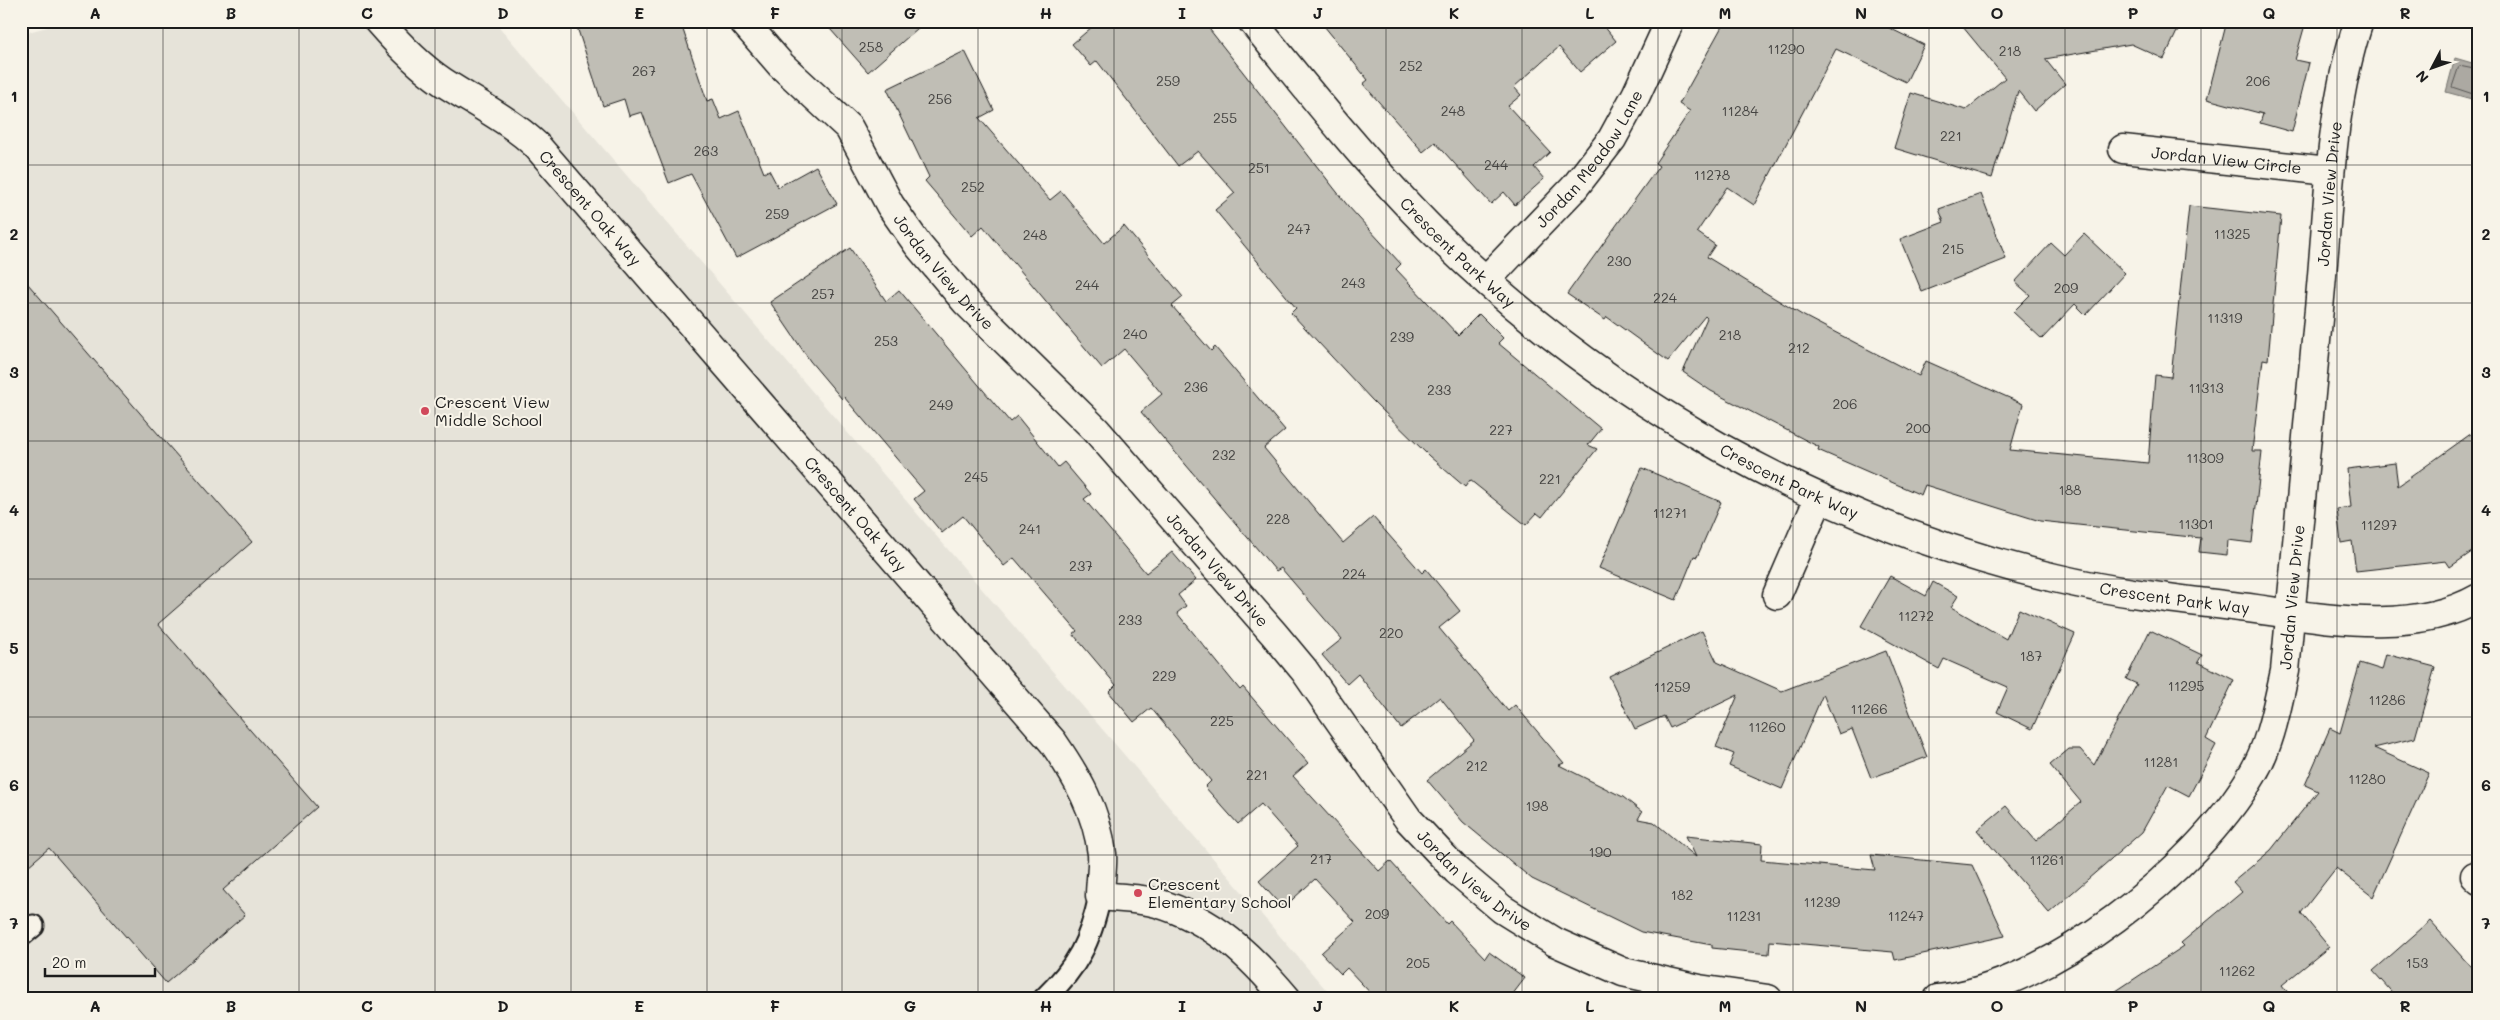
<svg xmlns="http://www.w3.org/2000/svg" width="2500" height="1020" font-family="Mali,sans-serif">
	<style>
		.built { fill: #e6e3d9 }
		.water { fill: #aca9a2; stroke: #72716c }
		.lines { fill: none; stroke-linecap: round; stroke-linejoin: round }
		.shore { stroke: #565452; stroke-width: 1 }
		.building { fill: #c0beb5; stroke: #1c1c1c }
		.lane-casing { stroke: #1c1c1c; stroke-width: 25 }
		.street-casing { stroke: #1c1c1c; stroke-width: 31 }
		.lane { stroke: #f7f3e8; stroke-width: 21 }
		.street { stroke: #f7f3e8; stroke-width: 28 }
		.grid { fill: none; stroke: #1c1c1c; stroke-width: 1; stroke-opacity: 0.55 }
		.poi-dot { fill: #d1495b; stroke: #f7f3e8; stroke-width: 2 }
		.labels { text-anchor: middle; stroke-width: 4; stroke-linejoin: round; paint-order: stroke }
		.number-label { font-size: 14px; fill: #454442 }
		.street-label { font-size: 16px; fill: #1c1c1c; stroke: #f7f3e8 }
		.poi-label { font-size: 16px; fill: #1c1c1c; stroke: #f7f3e8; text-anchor: start }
		.neatline { fill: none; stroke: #1c1c1c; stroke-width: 2 }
		.grid-label { font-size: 16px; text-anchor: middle; font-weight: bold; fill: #1c1c1c }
	</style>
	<rect width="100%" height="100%" fill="#f7f3e8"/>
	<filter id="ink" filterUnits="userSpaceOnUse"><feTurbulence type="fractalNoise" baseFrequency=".02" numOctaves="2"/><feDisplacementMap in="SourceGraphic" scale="10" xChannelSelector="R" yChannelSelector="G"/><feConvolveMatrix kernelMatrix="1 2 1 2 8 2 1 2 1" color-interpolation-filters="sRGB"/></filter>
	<g filter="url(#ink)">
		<path class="built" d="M 57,21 L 494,21 L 1334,999 L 21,999 L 21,34 L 47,27 Z"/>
		<path class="water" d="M 2455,58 L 2479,65 L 2479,101 L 2446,92 Z"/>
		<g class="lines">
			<path class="shore" d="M 2479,70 L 2459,66 L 2452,87 L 2479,96"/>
		</g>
		<g class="building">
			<path d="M 575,21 L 680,21 L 707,101 L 713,99 L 721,119 L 739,111 L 764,173 L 769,170 L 778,187 L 816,166 L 837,204 L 736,258 L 691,174 L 669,183 L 642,112 L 629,116 L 624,99 L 603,106 Z"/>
			<path d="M 823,21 L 926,21 L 868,72 Z"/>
			<path d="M 1099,21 L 1203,21 L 1348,206 L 1401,264 L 1396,269 L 1458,335 L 1479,314 L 1503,338 L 1498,343 L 1601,429 L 1588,445 L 1597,449 L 1542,517 L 1537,513 L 1526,525 L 1470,480 L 1465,487 L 1429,456 L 1372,400 L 1291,313 L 1296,308 L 1215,210 L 1235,193 L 1198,151 L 1178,166 L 1097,61 L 1091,66 L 1072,44 Z"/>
			<path d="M 1320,21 L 1600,21 L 1616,41 L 1580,72 L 1559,47 L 1514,87 L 1521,95 L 1508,106 L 1550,152 L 1534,167 L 1544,179 L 1515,205 L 1504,192 L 1491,204 L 1435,142 L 1423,152 L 1363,84 L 1368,80 Z"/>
			<path d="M 1725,21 L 1875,21 L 1924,45 L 1906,82 L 1836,49 L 1754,205 L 1727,187 L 1697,232 L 1715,245 L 1707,257 L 1802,315 L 1919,376 L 1926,361 L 2023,404 L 2010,450 L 2148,463 L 2155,375 L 2171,377 L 2189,206 L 2281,216 L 2268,360 L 2263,359 L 2252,451 L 2262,451 L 2252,543 L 2228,540 L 2227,555 L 2199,552 L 2201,538 L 2040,521 L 1925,485 L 1921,495 L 1818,450 L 1819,447 L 1711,391 L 1683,372 L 1707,318 L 1705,316 L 1668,361 L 1607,317 L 1605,320 L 1567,294 L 1659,166 L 1655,163 L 1690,111 L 1679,104 Z"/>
			<path d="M 1958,21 L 2182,21 L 2164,59 L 2131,44 L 2045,59 L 2065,84 L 2034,111 L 2018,91 L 1992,178 L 1894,148 L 1911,93 L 1966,110 L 2005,78 Z"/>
			<path d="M 2227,21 L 2306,21 L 2295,60 L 2309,63 L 2292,132 L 2260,123 L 2263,114 L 2207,99 Z"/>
			<path d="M 965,51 L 994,110 L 979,118 L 1050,200 L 1061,191 L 1104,243 L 1124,226 L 1183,297 L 1172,306 L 1211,351 L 1215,347 L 1285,430 L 1264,448 L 1343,543 L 1373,517 L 1422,573 L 1426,569 L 1460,611 L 1439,628 L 1508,711 L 1515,705 L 1564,763 L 1559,765 L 1623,797 L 1642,812 L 1638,819 L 1654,822 L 1696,857 L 1686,836 L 1762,844 L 1761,860 L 1875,870 L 1871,855 L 1972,865 L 2005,936 L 1895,960 L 1893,952 L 1770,941 L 1769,954 L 1712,948 L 1712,945 L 1641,932 L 1532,879 L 1463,822 L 1427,780 L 1474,740 L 1440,697 L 1401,728 L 1358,674 L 1347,684 L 1322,655 L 1342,639 L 1281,568 L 1276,571 L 1141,412 L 1162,394 L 1124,349 L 1102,368 L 983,226 L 972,236 L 925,181 L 929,177 L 887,89 Z"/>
			<path d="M 1981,194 L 2006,259 L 1922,292 L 1900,239 L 1944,222 L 1939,209 Z"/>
			<path d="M 2084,234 L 2125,273 L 2086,315 L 2075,304 L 2042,339 L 2013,312 L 2030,295 L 2015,282 L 2051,243 L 2064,255 Z"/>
			<path d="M 850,248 L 886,301 L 899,290 L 1010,422 L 1017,416 L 1058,467 L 1064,462 L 1091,494 L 1084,499 L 1146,573 L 1172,552 L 1196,580 L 1178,595 L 1186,606 L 1177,613 L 1240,690 L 1243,687 L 1308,763 L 1293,776 L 1379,871 L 1390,861 L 1447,924 L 1450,921 L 1485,958 L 1489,952 L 1525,978 L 1509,999 L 1376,999 L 1347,968 L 1341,974 L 1321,953 L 1355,922 L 1315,879 L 1283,908 L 1259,881 L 1298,846 L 1261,804 L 1238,824 L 1205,787 L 1211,781 L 1151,708 L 1134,722 L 1109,692 L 1116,685 L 1073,634 L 1077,631 L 1014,558 L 1004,566 L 963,516 L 942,533 L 914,499 L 924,491 L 844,397 L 842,399 L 810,361 L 770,302 Z"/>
			<path d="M 21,276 L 252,542 L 158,624 L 317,807 L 223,890 L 245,915 L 166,983 L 49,848 L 21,872 Z"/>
			<path d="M 2479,428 L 2479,547 L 2450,567 L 2446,561 L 2356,571 L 2352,541 L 2341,543 L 2337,509 L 2351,507 L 2347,469 L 2395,463 L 2398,486 Z"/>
			<path d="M 1642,468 L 1721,502 L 1697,557 L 1694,556 L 1676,600 L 1599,568 Z"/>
			<path d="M 1890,576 L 1926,596 L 1933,582 L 1958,596 L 1951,607 L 2006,639 L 2019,609 L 2075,634 L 2032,729 L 1997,712 L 2008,687 L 1944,659 L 1939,669 L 1861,626 Z"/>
			<path d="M 2150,630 L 2202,655 L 2198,662 L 2234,680 L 2206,739 L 2216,745 L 2189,796 L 2168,785 L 2142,832 L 2049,913 L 1977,830 L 2006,806 L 2036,841 L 2081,802 L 2050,765 L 2069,749 L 2080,749 L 2094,765 L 2137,684 L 2126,679 Z"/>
			<path d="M 1702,631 L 1717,662 L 1782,691 L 1886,651 L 1927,757 L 1871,778 L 1852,729 L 1839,734 L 1823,694 L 1782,789 L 1729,766 L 1734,754 L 1716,747 L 1738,695 L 1670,728 L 1664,716 L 1635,729 L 1609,676 Z"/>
			<path d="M 2386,654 L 2435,667 L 2415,738 L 2374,748 L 2429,773 L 2373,897 L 2336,868 L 2301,913 L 2329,947 L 2282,985 L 2293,999 L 2104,999 L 2184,946 L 2181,943 L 2242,892 L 2233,882 L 2271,850 L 2318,791 L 2305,785 L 2330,728 L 2340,733 L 2360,663 L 2382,670 Z"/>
			<path d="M 2430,921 L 2479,976 L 2479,999 L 2398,999 L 2373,971 Z"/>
		</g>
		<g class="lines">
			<defs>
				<g id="lane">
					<path d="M 21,936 L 33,926"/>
					<path d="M 1044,999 C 1078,966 1090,942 1100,896"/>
				</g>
				<g id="street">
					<path id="s1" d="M 378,21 C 398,44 419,66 443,82 C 475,103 508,119 536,145 L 1053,742 C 1077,777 1097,811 1102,854 C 1103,867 1100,883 1100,896 C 1118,898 1139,898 1157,903 C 1214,920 1250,955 1287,999"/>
					<path id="s2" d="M 743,21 L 781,65 L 849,128 L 890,205 L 918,245 L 966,302 L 1096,430 L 1274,634 L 1304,670 L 1408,819 L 1457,871 L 1502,909 L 1555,942 L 1623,972 L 1699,989 L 1768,999"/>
					<path id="s3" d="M 1252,21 C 1311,94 1369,167 1435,233 C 1605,401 1822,523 2055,578 C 2113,592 2173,599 2232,606 C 2310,615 2407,639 2479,598"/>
					<path id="s4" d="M 2123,149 L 2329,171"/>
					<path id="s5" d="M 1486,280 L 1574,188 L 1612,139 L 1636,95 L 1670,21"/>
					<path d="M 1777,595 L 1819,498"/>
					<path d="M 2475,876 L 2479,880"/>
					<path id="s6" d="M 1938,999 C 2048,988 2197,869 2252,775 C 2271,744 2277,706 2285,671 C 2296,547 2309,422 2320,298 C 2329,205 2329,111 2359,21"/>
				</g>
			</defs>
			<use href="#lane" class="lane-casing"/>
			<use href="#street" class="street-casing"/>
			<use href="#lane" class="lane"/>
			<use href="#street" class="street"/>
		</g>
	</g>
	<path class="grid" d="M 163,21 L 163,999M 299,21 L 299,999M 435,21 L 435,999M 571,21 L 571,999M 707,21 L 707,999M 842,21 L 842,999M 978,21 L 978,999M 1114,21 L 1114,999M 1250,21 L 1250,999M 1386,21 L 1386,999M 1522,21 L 1522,999M 1658,21 L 1658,999M 1793,21 L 1793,999M 1929,21 L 1929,999M 2065,21 L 2065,999M 2201,21 L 2201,999M 2337,21 L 2337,999M 21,165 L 2479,165M 21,303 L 2479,303M 21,441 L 2479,441M 21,579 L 2479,579M 21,717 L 2479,717M 21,855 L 2479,855"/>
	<g class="poi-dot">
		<circle cx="425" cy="411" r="5"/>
		<circle cx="1138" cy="893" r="5"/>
	</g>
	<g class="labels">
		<g class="number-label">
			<text x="871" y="52">258</text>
			<text x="1786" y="54">11290</text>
			<text x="2010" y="56">218</text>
			<text x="1411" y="71">252</text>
			<text x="644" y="76">267</text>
			<text x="1168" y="86">259</text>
			<text x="2258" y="86">206</text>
			<text x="940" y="104">256</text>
			<text x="1453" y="116">248</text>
			<text x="1740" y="116">11284</text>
			<text x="1225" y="123">255</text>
			<text x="1951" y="141">221</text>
			<text x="706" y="156">263</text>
			<text x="1496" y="170">244</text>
			<text x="1259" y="173">251</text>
			<text x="1712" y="180">11278</text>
			<text x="973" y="192">252</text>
			<text x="777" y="219">259</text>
			<text x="1299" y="234">247</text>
			<text x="2232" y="239">11325</text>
			<text x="1035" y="240">248</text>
			<text x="1953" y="254">215</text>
			<text x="1619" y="266">230</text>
			<text x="1353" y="288">243</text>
			<text x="1087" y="290">244</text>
			<text x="2066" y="293">209</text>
			<text x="823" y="299">257</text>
			<text x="1665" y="303">224</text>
			<text x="2225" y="323">11319</text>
			<text x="1135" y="339">240</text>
			<text x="1730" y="340">218</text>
			<text x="1402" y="342">239</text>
			<text x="886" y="346">253</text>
			<text x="1799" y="353">212</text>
			<text x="1196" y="392">236</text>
			<text x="2206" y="393">11313</text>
			<text x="1439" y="395">233</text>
			<text x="1845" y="409">206</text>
			<text x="941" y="410">249</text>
			<text x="1918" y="433">200</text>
			<text x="1501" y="435">227</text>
			<text x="1224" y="460">232</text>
			<text x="2205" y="463">11309</text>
			<text x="976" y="482">245</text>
			<text x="1550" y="484">221</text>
			<text x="2070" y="495">188</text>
			<text x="1670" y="518">11271</text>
			<text x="1278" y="524">228</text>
			<text x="2196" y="529">11301</text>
			<text x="2379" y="530">11297</text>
			<text x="1030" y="534">241</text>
			<text x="1081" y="571">237</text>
			<text x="1354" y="579">224</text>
			<text x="1916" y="621">11272</text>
			<text x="1130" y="625">233</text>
			<text x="1391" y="638">220</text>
			<text x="2031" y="661">187</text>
			<text x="1164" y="681">229</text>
			<text x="2186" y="691">11295</text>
			<text x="1672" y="692">11259</text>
			<text x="2387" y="705">11286</text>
			<text x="1869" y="714">11266</text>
			<text x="1222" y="726">225</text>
			<text x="1767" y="732">11260</text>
			<text x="2161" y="767">11281</text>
			<text x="1477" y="771">212</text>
			<text x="1257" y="780">221</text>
			<text x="2367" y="784">11280</text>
			<text x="1537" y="811">198</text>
			<text x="1600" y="857">190</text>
			<text x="1321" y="864">217</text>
			<text x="2047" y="865">11261</text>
			<text x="1682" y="900">182</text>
			<text x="1822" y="907">11239</text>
			<text x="1377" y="919">209</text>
			<text x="1744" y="921">11231</text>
			<text x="1906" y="921">11247</text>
			<text x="1418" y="968">205</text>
			<text x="2417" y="968">153</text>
			<text x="2237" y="976">11262</text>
		</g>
		<g class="street-label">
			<text dy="6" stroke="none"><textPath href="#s5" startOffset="160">Jordan Meadow Lane</textPath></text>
			<text dy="6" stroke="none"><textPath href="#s4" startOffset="104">Jordan View Circle</textPath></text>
			<text dy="6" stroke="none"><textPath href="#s6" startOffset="985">Jordan View Drive</textPath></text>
			<text dy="6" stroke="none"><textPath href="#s1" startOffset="285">Crescent Oak Way</textPath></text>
			<text dy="6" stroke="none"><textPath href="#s3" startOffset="310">Crescent Park Way</textPath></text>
			<text dy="6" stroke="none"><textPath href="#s2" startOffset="324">Jordan View Drive</textPath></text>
			<text dy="6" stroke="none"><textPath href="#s3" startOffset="715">Crescent Park Way</textPath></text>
			<text dy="6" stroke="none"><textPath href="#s1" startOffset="690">Crescent Oak Way</textPath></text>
			<text dy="6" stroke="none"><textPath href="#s2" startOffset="729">Jordan View Drive</textPath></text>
			<text dy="6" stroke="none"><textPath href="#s3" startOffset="1120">Crescent Park Way</textPath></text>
			<text dy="6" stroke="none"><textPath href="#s6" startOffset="580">Jordan View Drive</textPath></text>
			<text dy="6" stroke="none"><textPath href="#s2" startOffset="1134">Jordan View Drive</textPath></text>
		</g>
		<g class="poi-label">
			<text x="435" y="408">Crescent View<tspan x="435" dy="18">Middle School</tspan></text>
			<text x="1148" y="890">Crescent<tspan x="1148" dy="18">Elementary School</tspan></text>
		</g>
	</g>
	<rect width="2500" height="1020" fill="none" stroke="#f7f3e8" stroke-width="55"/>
	<g transform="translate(2432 68) rotate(229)" stroke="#f7f3e8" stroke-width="4" paint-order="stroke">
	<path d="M0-4L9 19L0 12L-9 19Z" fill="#1c1c1c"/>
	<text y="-8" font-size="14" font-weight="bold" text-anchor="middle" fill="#1c1c1c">N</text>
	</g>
	<path d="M45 968v8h110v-8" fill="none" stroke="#1c1c1c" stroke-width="2.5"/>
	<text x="52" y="968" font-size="15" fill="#1c1c1c" stroke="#f7f3e8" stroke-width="4" paint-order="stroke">20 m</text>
	<rect x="28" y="28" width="2444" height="964" class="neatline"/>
	<g class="grid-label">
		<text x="95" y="19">A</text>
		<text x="231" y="19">B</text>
		<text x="367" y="19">C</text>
		<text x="503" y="19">D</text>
		<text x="639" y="19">E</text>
		<text x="775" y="19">F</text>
		<text x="910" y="19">G</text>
		<text x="1046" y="19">H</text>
		<text x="1182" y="19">I</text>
		<text x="1318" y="19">J</text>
		<text x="1454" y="19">K</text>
		<text x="1590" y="19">L</text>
		<text x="1725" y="19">M</text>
		<text x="1861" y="19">N</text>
		<text x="1997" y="19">O</text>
		<text x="2133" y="19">P</text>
		<text x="2269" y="19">Q</text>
		<text x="2405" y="19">R</text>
		<text x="14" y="102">1</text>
		<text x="2486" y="102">1</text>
		<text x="14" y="240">2</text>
		<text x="2486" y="240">2</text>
		<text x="14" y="378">3</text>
		<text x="2486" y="378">3</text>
		<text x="14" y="516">4</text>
		<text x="2486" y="516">4</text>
		<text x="14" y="654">5</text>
		<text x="2486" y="654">5</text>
		<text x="14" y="791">6</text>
		<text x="2486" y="791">6</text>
		<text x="14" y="929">7</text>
		<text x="2486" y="929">7</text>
		<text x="95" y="1012">A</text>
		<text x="231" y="1012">B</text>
		<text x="367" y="1012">C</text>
		<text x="503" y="1012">D</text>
		<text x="639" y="1012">E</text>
		<text x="775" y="1012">F</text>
		<text x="910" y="1012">G</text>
		<text x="1046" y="1012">H</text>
		<text x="1182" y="1012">I</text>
		<text x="1318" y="1012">J</text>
		<text x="1454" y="1012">K</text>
		<text x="1590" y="1012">L</text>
		<text x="1725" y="1012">M</text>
		<text x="1861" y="1012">N</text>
		<text x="1997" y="1012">O</text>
		<text x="2133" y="1012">P</text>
		<text x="2269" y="1012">Q</text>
		<text x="2405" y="1012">R</text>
	</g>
</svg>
